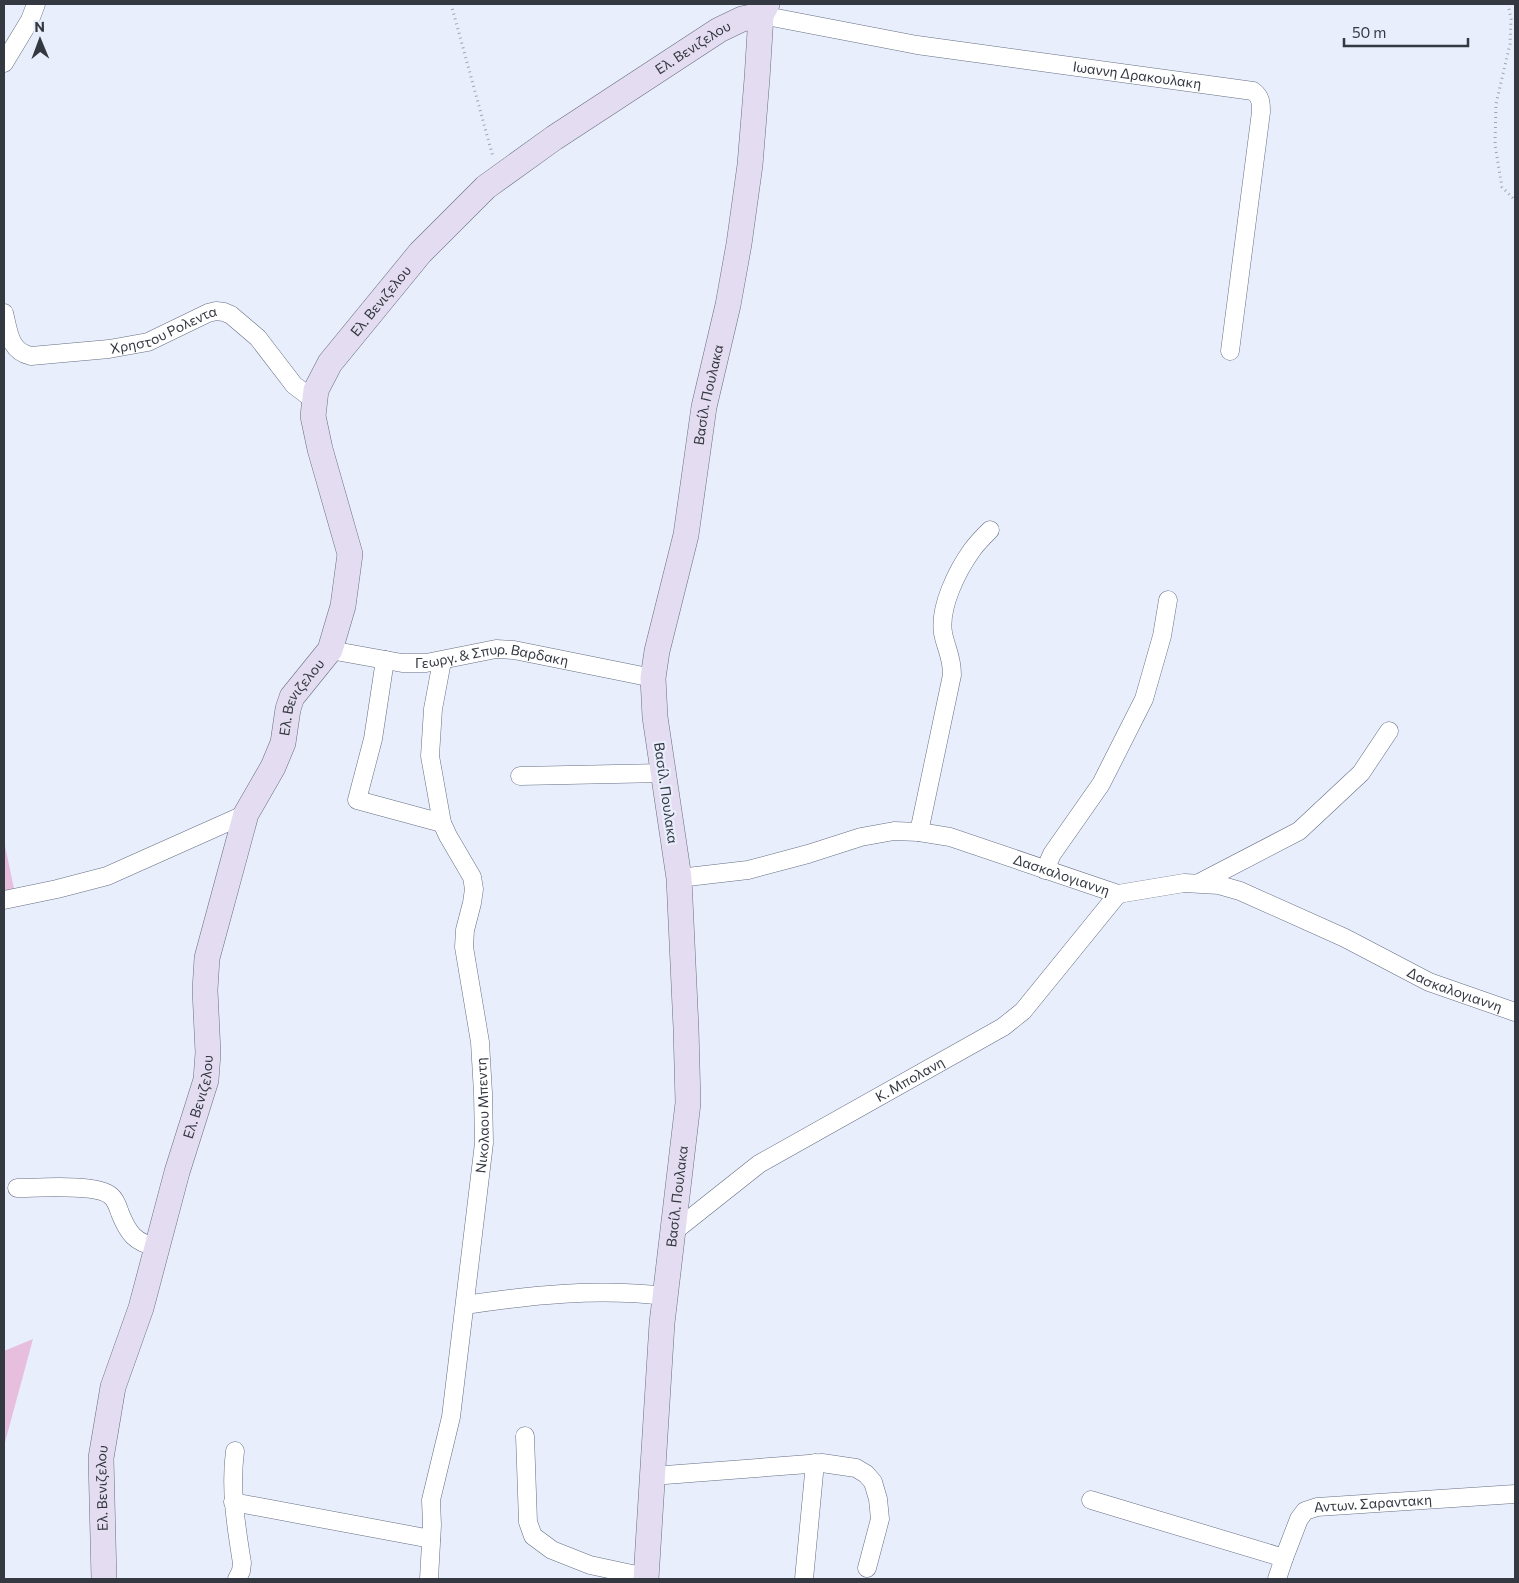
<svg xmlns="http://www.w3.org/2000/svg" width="1519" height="1583" font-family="Commissioner,sans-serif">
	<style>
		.green { fill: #e8bedf }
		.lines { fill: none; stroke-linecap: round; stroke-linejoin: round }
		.street-casing { stroke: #656e82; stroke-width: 19 }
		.secondary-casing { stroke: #656e82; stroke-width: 26 }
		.path { stroke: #9fa4b0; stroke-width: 3; stroke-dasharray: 1 4; stroke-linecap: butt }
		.street { stroke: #fff; stroke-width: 18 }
		.secondary { stroke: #e4dcf1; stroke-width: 25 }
		.labels { text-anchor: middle; stroke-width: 4.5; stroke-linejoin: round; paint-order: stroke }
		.street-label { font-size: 14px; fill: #343841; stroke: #e8eefc }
	</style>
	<rect width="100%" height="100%" fill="#e8eefc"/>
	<g class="green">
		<path d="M 4,841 L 17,903 L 4,909 Z"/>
		<path d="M 33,1339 L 4,1446 L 4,1351 Z"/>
	</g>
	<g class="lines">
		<defs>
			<g id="street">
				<path id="s1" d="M 761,15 L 917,45 L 1253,91 C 1261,97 1261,103 1261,112 L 1230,351"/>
				<path d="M 4,63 L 30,20 L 36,4"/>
				<path id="s2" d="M 4,313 C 9,332 9,351 31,356 L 109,349 L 148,342 L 208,313 L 216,311 L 224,312 L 231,315 L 258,338 L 294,385 L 315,401"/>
				<path id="s3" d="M 330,650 L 402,663 L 426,663 L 496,649 L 514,650 L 653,678"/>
				<path d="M 385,660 L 373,739 L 357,800 L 442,823"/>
				<path d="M 520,776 L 663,773"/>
				<path d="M 919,832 L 952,675 C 952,656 946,649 943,633 C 939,607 957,571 972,550 C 977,543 984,536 990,530"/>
				<path d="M 1045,870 L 1052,854 L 1101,784 L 1144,699 L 1162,636 L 1168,600"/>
				<path id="s4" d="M 679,878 L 748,870 L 808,854 L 861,837 L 894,831 L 919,832 L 950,837 L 1118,894 L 1184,883 L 1219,885 L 1240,891 L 1345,938 L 1429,982 L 1515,1012"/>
				<path d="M 1199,883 L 1299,831 L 1361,773 L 1389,731"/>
				<path d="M 4,900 L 57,889 L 107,876 L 246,814"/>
				<path d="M 17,1188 C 37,1188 97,1183 111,1196 C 116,1200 118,1207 120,1213 C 128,1233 135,1243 157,1247"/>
				<path id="s5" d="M 672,1233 L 759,1164 L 1003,1027 L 1023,1011 L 1118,894"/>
				<path d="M 465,1305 C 532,1295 597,1288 665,1296"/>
				<path d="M 525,1436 L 528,1522 L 533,1536 L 552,1550 L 590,1565 L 646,1577"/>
				<path d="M 235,1451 C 230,1489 236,1526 242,1563 L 241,1571 L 237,1579"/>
				<path d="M 652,1476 L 822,1463 L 856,1468 L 866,1474 L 873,1482 L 878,1499 L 880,1519 L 867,1568"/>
				<path id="s6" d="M 1091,1500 L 1284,1558 L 1299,1519 L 1305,1511 L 1317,1507 L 1515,1494"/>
				<path d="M 233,1502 L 431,1539"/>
				<path id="s7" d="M 429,1579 L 432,1525 L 431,1500 L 451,1417 L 484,1143 L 483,1093 L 480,1042 L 464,947 L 465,930 L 472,903 L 474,889 L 472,877 L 448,836 L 442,823 L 430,756 L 433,709 L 442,661"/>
				<path d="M 804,1579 L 815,1463"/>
				<path d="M 1277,1579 L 1284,1558"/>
			</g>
			<g id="secondary">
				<path id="s8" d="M 104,1579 L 101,1458 L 113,1387 L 141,1308 L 177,1172 L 206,1080 L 208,1053 L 205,990 L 207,958 L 246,814 L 273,767 L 283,743 L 288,709 L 292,697 L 330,650 L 343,606 L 350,554 L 320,449 L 313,416 L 316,390 L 330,363 L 420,253 L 486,187 L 554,138 L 719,30 L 742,19 L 761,15"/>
				<path id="s9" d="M 646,1579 L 662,1323 L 688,1103 L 686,1028 L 679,878 L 655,717 L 653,678 L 657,651 L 686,535 L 704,407 L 728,305 L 739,244 L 750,165 L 757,79 L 761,15 L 767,4"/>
			</g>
		</defs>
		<use href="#street" class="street-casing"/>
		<use href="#secondary" class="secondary-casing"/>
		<g class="path">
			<path d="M 451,4 L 493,157"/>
			<path d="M 1508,4 L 1511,19 L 1510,44 L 1496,104 L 1495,145 L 1502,187 L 1515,200"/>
		</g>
		<use href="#street" class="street"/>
		<use href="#secondary" class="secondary"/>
	</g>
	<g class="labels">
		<g class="street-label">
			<text dy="5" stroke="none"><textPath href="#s8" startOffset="1756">Ελ. Βενιζελου</textPath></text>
			<text dy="5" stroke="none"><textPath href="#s1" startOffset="381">Ιωαννη Δρακουλακη</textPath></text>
			<text dy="5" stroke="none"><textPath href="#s8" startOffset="1351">Ελ. Βενιζελου</textPath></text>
			<text dy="5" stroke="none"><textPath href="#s2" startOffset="191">Χρηστου Ρολεντα</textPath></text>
			<text dy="5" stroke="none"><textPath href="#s9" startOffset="1194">Βασίλ. Πουλακα</textPath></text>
			<text dy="5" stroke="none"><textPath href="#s3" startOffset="164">Γεωργ. &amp; Σπυρ. Βαρδακη</textPath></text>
			<text dy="5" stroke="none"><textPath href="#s8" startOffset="916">Ελ. Βενιζελου</textPath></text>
			<text transform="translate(666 793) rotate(82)" y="5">Βασίλ. Πουλακα</text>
			<text dy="5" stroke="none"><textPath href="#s4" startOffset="395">Δασκαλογιαννη</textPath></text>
			<text dy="5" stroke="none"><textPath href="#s4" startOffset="815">Δασκαλογιαννη</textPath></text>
			<text dy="5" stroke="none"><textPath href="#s5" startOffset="284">Κ. Μπολανη</textPath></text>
			<text dy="5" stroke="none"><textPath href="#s8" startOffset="496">Ελ. Βενιζελου</textPath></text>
			<text dy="5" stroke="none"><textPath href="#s7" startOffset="468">Νικολαου Μπεντη</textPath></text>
			<text dy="5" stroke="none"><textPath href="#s9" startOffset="384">Βασίλ. Πουλακα</textPath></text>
			<text dy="5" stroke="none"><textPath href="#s8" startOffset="91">Ελ. Βενιζελου</textPath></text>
			<text dy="5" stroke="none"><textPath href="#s6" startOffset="322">Αντων. Σαραντακη</textPath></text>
		</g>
	</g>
	<rect width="1519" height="1583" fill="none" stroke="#343841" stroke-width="10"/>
	<g transform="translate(40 40) rotate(359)" stroke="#e8eefc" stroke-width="4" paint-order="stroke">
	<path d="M0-4L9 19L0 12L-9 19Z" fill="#343841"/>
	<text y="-8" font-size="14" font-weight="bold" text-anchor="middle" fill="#343841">N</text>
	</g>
	<path d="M1344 38v8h124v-8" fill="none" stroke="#343841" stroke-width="2.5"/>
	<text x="1352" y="38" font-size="15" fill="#343841" stroke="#e8eefc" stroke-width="4" paint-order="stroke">50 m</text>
</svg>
